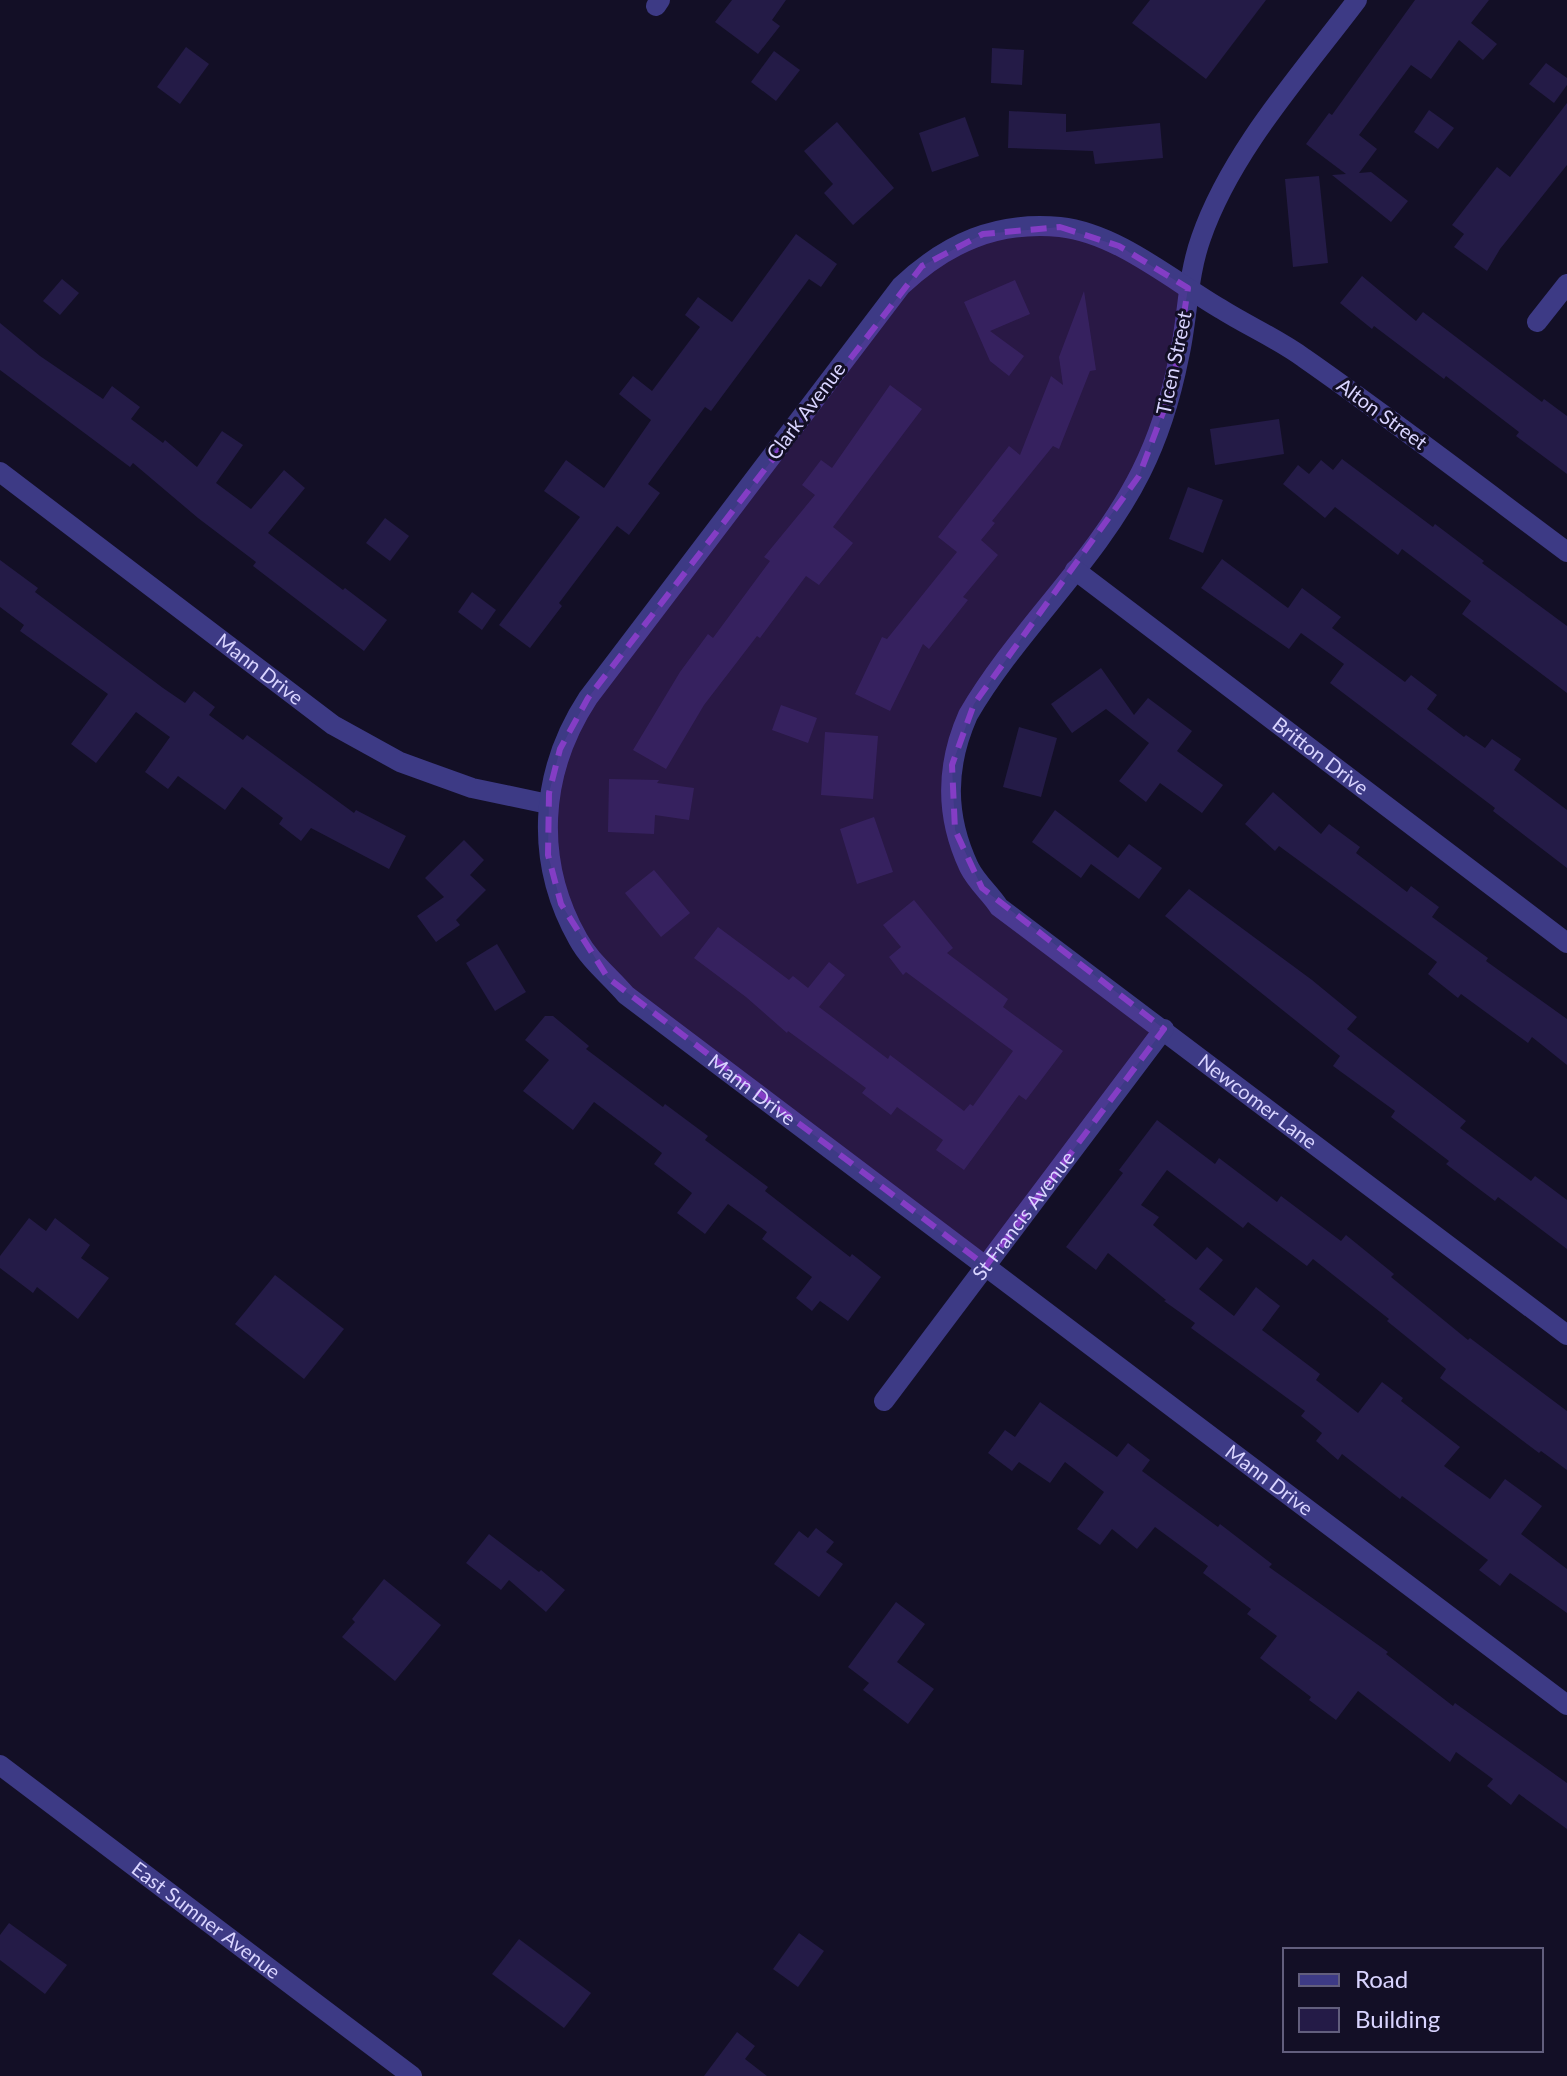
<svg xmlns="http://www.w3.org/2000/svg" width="1567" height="2076" font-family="Lato,sans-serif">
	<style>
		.building { fill: #241b47 }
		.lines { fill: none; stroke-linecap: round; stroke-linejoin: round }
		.street { stroke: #3d3a85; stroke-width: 20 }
		.marked { fill: #843dc5; fill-opacity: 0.2; stroke: #843dc5; stroke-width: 6; stroke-dasharray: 16 10; stroke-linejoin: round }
		.labels { text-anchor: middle; stroke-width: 6; stroke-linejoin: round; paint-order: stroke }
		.street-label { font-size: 20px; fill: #d9d4ff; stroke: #130f26 }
	</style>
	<rect width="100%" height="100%" fill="#130f26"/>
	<g class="building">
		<path d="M 732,0 L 786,0 L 772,20 L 780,26 L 758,54 L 715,22 Z"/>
		<path d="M 1150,0 L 1266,0 L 1206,79 L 1132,23 Z"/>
		<path d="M 1415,0 L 1489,0 L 1471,23 L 1497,44 L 1483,60 L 1459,40 L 1431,79 L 1411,65 L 1359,135 L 1377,149 L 1359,173 L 1371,172 L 1408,201 L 1391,222 L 1332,175 L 1346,174 L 1306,144 L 1329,113 L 1332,115 Z"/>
		<path d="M 186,47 L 209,64 L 180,104 L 157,87 Z"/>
		<path d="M 992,48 L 1024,50 L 1022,85 L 991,83 Z"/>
		<path d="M 774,51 L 800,70 L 776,101 L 751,82 Z"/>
		<path d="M 1546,63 L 1567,78 L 1567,85 L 1554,103 L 1529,84 Z"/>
		<path d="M 1567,103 L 1567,165 L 1500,249 L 1487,271 L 1454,247 L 1464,234 L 1452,225 L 1497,167 L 1510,177 Z"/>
		<path d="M 1429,110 L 1454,128 L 1438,149 L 1414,132 Z"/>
		<path d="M 1009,111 L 1066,114 L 1066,132 L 1160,123 L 1163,158 L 1095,164 L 1093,151 L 1008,148 Z"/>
		<path d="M 965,117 L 979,156 L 932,172 L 919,133 Z"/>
		<path d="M 837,122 L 894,188 L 853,225 L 824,193 L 833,184 L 804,151 Z"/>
		<path d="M 1319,176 L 1328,263 L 1293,267 L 1285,179 Z"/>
		<path d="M 796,234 L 837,264 L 821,287 L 809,279 L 711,411 L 705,407 L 648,484 L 660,493 L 629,535 L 617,526 L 559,603 L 562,606 L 530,648 L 499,625 L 580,517 L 544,491 L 566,460 L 604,488 L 651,420 L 619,394 L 633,376 L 652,391 L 700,327 L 685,315 L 698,297 L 732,322 Z"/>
		<path d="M 1362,276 L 1416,321 L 1423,312 L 1542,402 L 1544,399 L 1567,416 L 1567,474 L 1516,436 L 1519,432 L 1446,376 L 1444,379 L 1374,326 L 1372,329 L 1340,303 Z"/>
		<path d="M 62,279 L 79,293 L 60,315 L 43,301 Z"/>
		<path d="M 1015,280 L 1030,314 L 990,331 L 1024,356 L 1009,376 L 990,361 L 964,302 Z"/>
		<path d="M 1084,291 L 1096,370 L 1090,371 L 1059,449 L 1053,446 L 992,521 L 995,523 L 981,540 L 998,555 L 963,597 L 968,600 L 929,649 L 923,644 L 890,711 L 855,694 L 882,637 L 887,639 L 957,552 L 938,537 L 1009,446 L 1020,455 L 1051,376 L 1063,385 L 1059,357 Z"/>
		<path d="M 0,323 L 40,356 L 103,399 L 112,386 L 140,407 L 131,419 L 163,443 L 165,440 L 197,467 L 222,431 L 243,445 L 216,483 L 251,509 L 284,470 L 305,488 L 268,533 L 343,590 L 345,588 L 387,620 L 364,651 L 253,566 L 256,562 L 198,518 L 133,463 L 130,467 L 0,370 Z"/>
		<path d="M 890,385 L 922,409 L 833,527 L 853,543 L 819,585 L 806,576 L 760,638 L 757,636 L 704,705 L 666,769 L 633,750 L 680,672 L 708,634 L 713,638 L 770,561 L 764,557 L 815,495 L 802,485 L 821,460 L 832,468 Z"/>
		<path d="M 1279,419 L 1284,454 L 1215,465 L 1210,429 Z"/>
		<path d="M 1342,459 L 1433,527 L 1435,524 L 1484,561 L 1482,563 L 1567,626 L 1567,693 L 1462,614 L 1471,601 L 1402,549 L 1398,555 L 1335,507 L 1325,518 L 1283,484 L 1298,465 L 1309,474 L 1321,460 L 1333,470 Z"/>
		<path d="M 1188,487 L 1223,500 L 1203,553 L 1169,539 Z"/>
		<path d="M 385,518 L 409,536 L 390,561 L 366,543 Z"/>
		<path d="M 1222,559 L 1288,608 L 1302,588 L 1341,617 L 1332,628 L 1405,682 L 1411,675 L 1437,695 L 1427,709 L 1464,737 L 1466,735 L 1485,748 L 1492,739 L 1521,759 L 1514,770 L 1567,810 L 1567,868 L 1493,811 L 1495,808 L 1330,683 L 1344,664 L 1301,633 L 1289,649 L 1201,588 Z"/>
		<path d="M 0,560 L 38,588 L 35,592 L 163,688 L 185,703 L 194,691 L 215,707 L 209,715 L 243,740 L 247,735 L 354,813 L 356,810 L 406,836 L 389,869 L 311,828 L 301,841 L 279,824 L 283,818 L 242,787 L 225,810 L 178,776 L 168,789 L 145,772 L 170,737 L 136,712 L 96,763 L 71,744 L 108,694 L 20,631 L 24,625 L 0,607 Z"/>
		<path d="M 472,592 L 496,610 L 482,630 L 458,612 Z"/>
		<path d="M 1101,668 L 1134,715 L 1148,698 L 1192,731 L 1177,751 L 1223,785 L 1202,813 L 1160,783 L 1146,802 L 1119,781 L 1149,743 L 1106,709 L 1072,733 L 1051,704 Z"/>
		<path d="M 781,705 L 817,718 L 808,743 L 772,730 Z"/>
		<path d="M 1019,727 L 1057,738 L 1041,797 L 1003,787 Z"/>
		<path d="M 825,732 L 878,736 L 873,799 L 821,795 Z"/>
		<path d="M 609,779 L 659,780 L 657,783 L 694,788 L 689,820 L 655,815 L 654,834 L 608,832 Z"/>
		<path d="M 1273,792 L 1321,834 L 1329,824 L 1360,847 L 1356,853 L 1407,892 L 1411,886 L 1439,907 L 1432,917 L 1488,958 L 1486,961 L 1567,1019 L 1567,1065 L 1532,1037 L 1528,1043 L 1461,994 L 1458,998 L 1428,974 L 1437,962 L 1279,846 L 1275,851 L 1245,824 Z"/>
		<path d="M 1055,810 L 1118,858 L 1129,844 L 1162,868 L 1139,899 L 1091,864 L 1081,878 L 1032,842 Z"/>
		<path d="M 874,817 L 893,872 L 857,884 L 840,829 Z"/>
		<path d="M 464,840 L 484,860 L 470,875 L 486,890 L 456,920 L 460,925 L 436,942 L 417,916 L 444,897 L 425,878 Z"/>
		<path d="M 654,870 L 690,913 L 661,937 L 625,893 Z"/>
		<path d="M 1189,889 L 1312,980 L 1357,1017 L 1347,1029 L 1466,1121 L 1460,1128 L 1531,1181 L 1535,1176 L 1567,1200 L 1567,1249 L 1498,1197 L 1495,1201 L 1446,1164 L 1449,1161 L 1391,1117 L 1395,1111 L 1333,1066 L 1340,1056 L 1165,916 Z"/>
		<path d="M 914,900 L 953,948 L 947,953 L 1008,999 L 1003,1007 L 1063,1051 L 1026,1100 L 1019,1095 L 964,1170 L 936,1150 L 943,1140 L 897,1107 L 891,1115 L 862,1093 L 866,1088 L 788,1031 L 787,1033 L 746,997 L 694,958 L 718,927 L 789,980 L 793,976 L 808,988 L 829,962 L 845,975 L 819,1007 L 888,1059 L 890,1055 L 964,1111 L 970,1104 L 973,1106 L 1013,1051 L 906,972 L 903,975 L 889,957 L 901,947 L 883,925 Z"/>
		<path d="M 497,944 L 526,992 L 495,1011 L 466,963 Z"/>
		<path d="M 545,1016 L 553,1016 L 589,1046 L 586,1049 L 663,1107 L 665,1104 L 708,1136 L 705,1140 L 768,1187 L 765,1191 L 850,1257 L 852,1254 L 881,1277 L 848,1321 L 820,1301 L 812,1311 L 796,1298 L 812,1277 L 762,1239 L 767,1232 L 728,1204 L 705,1234 L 677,1213 L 692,1193 L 654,1164 L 662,1153 L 594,1102 L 573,1130 L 523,1091 L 549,1060 L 525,1040 Z"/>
		<path d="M 1157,1120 L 1215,1164 L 1219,1158 L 1277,1202 L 1281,1196 L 1341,1241 L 1346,1235 L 1394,1274 L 1391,1277 L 1468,1340 L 1470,1338 L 1567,1411 L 1567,1470 L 1541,1451 L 1539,1453 L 1440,1378 L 1446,1369 L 1387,1321 L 1389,1319 L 1313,1259 L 1307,1266 L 1248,1222 L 1243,1228 L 1167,1170 L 1141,1205 L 1159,1217 L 1153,1225 L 1196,1260 L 1207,1247 L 1223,1260 L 1199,1289 L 1234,1316 L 1256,1287 L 1280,1306 L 1262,1330 L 1320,1374 L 1316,1380 L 1358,1413 L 1382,1382 L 1403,1398 L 1401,1401 L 1460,1447 L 1444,1466 L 1490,1499 L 1505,1479 L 1542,1506 L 1521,1534 L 1567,1569 L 1567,1613 L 1510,1573 L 1500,1586 L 1479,1570 L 1488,1560 L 1402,1496 L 1400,1499 L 1342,1454 L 1338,1460 L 1316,1441 L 1322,1433 L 1301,1416 L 1305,1411 L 1191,1328 L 1195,1323 L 1164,1301 L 1166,1300 L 1108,1253 L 1096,1270 L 1066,1247 L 1123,1173 L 1119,1170 Z"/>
		<path d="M 29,1218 L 46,1231 L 55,1218 L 90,1245 L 81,1258 L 109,1278 L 78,1319 L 37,1287 L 33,1293 L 0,1268 L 0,1256 Z"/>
		<path d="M 275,1275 L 344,1329 L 304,1379 L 235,1324 Z"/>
		<path d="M 1040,1402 L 1117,1457 L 1128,1443 L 1150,1460 L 1142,1471 L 1218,1527 L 1220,1524 L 1272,1564 L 1269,1567 L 1388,1652 L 1386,1654 L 1453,1706 L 1455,1703 L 1567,1783 L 1567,1829 L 1519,1794 L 1511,1805 L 1487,1786 L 1493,1779 L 1456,1752 L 1450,1762 L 1358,1691 L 1336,1720 L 1309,1700 L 1311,1697 L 1260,1658 L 1277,1636 L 1247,1614 L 1251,1609 L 1203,1573 L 1208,1566 L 1155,1527 L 1137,1549 L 1112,1529 L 1100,1545 L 1077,1529 L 1104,1492 L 1065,1462 L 1050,1483 L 1019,1462 L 1012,1471 L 988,1453 L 1005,1430 L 1015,1437 Z"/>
		<path d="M 816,1528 L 834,1542 L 826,1552 L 843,1564 L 819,1597 L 774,1564 L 799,1531 L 808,1538 Z"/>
		<path d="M 489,1534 L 539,1572 L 541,1570 L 565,1590 L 546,1612 L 509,1580 L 501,1590 L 466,1563 Z"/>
		<path d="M 384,1579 L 441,1625 L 395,1681 L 342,1637 L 355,1622 L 352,1619 Z"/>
		<path d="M 896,1602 L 925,1624 L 897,1662 L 934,1689 L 908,1724 L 863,1690 L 869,1683 L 848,1667 Z"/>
		<path d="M 9,1923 L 67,1965 L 45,1994 L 0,1960 L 0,1935 Z"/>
		<path d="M 799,1933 L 824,1951 L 798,1987 L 773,1969 Z"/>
		<path d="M 519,1939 L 591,1993 L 564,2028 L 492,1974 Z"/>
		<path d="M 737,2032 L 755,2046 L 745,2059 L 767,2076 L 704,2076 Z"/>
	</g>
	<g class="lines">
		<g class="street">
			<path id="s1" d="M 1357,0 C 1302,73 1231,151 1201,238 C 1187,277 1188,318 1179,357 C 1171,397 1159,436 1141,472 C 1096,562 1018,629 968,715 C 945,767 945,816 969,867 C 977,883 990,893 999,907 L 1567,1335"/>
			<path d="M 656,6 L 660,0"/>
			<path d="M 1537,322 L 1567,284"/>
			<path id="s2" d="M 0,472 L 333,725 L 400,762 L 472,788 L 548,804"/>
			<path id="s3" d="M 1567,552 C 1480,487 1393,420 1304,358 C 1278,339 1248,326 1221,309 C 1173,281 1117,233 1060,227 C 996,221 947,243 901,286 L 588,698 C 539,773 534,861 578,939 C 590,961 610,976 626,995 L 1567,1705"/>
			<path id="s4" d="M 1075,570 L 1567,943"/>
			<path id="s5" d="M 884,1401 L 1164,1029"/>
			<path id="s6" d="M 0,1765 L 412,2076"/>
		</g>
	</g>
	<path class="marked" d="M 1060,227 L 1119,246 L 1188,288 L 1173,386 L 1139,476 L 974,704 L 952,765 L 955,830 L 982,888 L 1164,1029 L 986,1266 L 608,978 L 561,904 L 548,855 L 549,793 L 560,749 L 588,698 L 922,266 L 983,234 Z"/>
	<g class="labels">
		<g class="street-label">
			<text transform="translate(1174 363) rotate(-78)" y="7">Ticen Street</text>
			<text transform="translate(806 411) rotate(-53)" y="7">Clark Avenue</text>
			<text transform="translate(1382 414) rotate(36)" y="7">Alton Street</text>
			<text dy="7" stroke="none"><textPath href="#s2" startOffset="326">Mann Drive</textPath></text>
			<text dy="7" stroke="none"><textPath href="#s4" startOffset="308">Britton Drive</textPath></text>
			<text dy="7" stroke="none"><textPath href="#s3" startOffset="1784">Mann Drive</textPath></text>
			<text dy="7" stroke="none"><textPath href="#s1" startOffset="1358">Newcomer Lane</textPath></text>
			<text dy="7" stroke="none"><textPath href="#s5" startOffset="232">St Francis Avenue</textPath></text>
			<text dy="7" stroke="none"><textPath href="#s3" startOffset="2432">Mann Drive</textPath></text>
			<text dy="7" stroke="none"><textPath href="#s6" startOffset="258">East Sumner Avenue</textPath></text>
		</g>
	</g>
	<rect x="1283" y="1948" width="260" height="104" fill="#130f26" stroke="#625e7d" stroke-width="2"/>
	<rect x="1299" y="1974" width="40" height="12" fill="#3d3a85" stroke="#625e7d" stroke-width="2"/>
	<text x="1355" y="1988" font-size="24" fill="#d9d4ff">Road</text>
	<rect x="1299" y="2008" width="40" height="24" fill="#241b47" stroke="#625e7d" stroke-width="2"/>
	<text x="1355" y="2028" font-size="24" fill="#d9d4ff">Building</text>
</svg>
